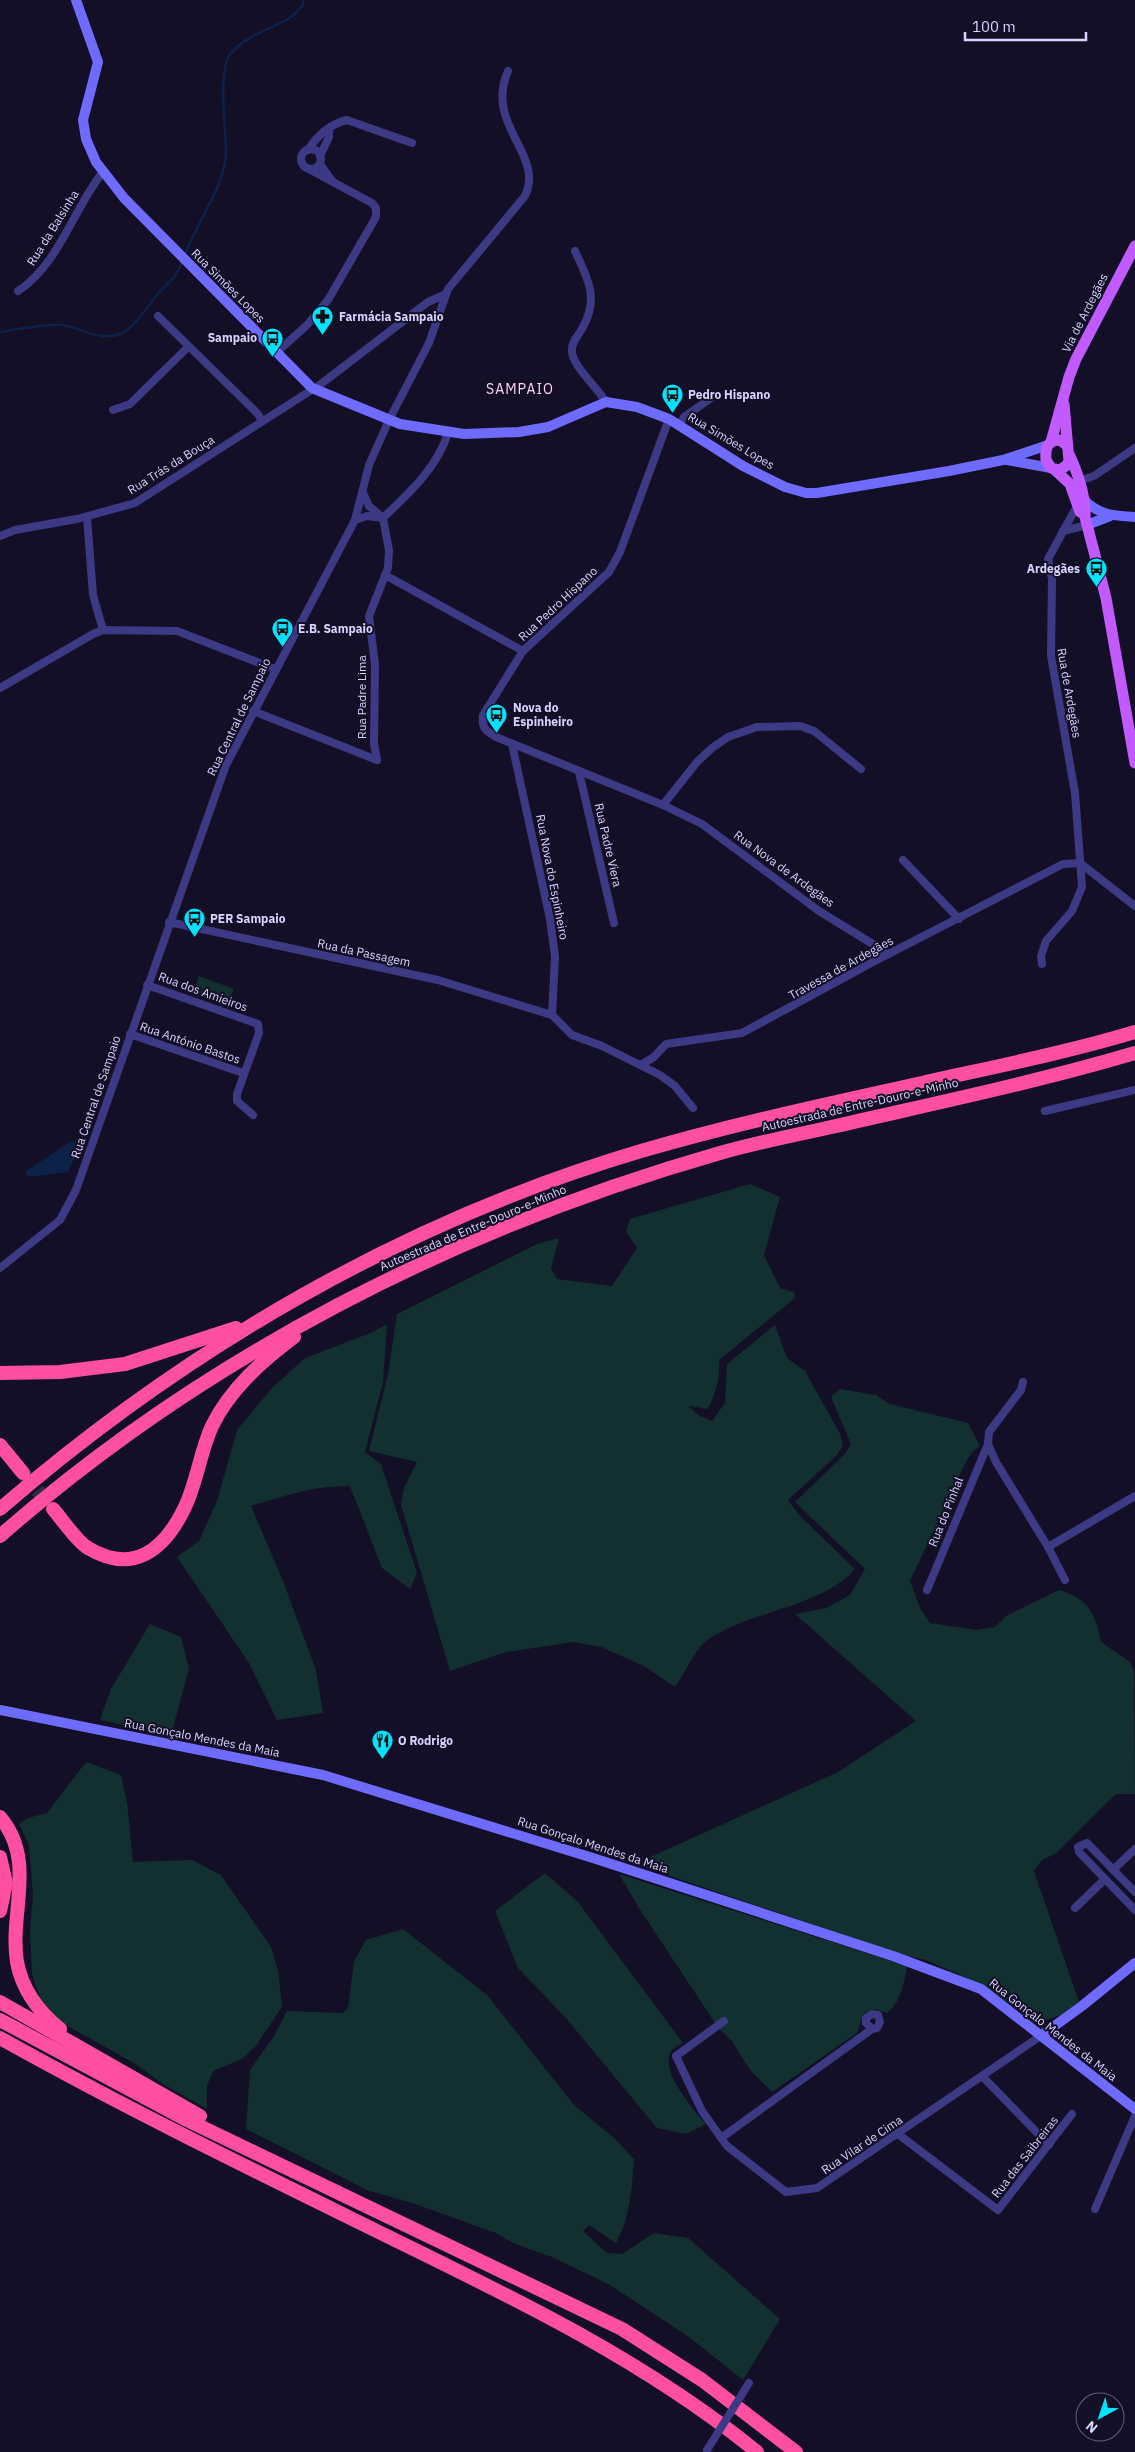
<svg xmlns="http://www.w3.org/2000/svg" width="1135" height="2452" font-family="'IBM Plex Sans',sans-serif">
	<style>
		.green { fill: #12302f }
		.water { fill: #0c2248 }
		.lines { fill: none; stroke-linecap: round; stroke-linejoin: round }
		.stream { stroke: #0c2248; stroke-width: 2.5 }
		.highway-tunnel { stroke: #312d47; stroke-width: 14; stroke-dasharray: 14 7; stroke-linecap: butt }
		.street { stroke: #3d3a85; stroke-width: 8 }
		.secondary { stroke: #6f6bff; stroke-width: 10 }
		.primary { stroke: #c25bff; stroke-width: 11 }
		.highway { stroke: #ff4fa3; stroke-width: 14 }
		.street-bridge { stroke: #3d3a85; stroke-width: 8 }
		.labels { text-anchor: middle; stroke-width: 4; stroke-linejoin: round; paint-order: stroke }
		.street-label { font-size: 12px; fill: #d9d4ff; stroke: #130f26 }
		.poi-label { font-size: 12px; font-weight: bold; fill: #d9d4ff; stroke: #130f26; text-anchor: start }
		.neighbourhood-label { font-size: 14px; letter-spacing: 1px; fill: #ffd6f0; stroke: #130f26 }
	</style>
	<rect width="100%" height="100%" fill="#130f26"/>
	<g class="green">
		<path d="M 199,976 L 234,989 L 227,1006 L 193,994 Z"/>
		<path d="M 750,1184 L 780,1197 L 764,1255 L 780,1288 L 794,1292 L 795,1298 L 719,1360 C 720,1378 716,1393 708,1409 L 688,1406 L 698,1415 L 712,1421 L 725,1403 L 727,1364 L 775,1325 L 787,1358 L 805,1371 L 840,1434 L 843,1446 L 836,1456 L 788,1500 L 800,1516 L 855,1569 C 822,1608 747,1610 705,1642 C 695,1650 684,1675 675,1687 L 644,1666 L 601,1647 L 574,1642 L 506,1652 L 450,1671 L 401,1505 L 404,1488 L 417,1462 L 369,1451 L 388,1374 L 397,1314 L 537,1244 L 559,1238 L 551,1268 L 557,1279 L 612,1286 L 637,1248 L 626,1232 L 630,1219 Z"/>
		<path d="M 387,1324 L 383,1382 L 365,1452 L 381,1464 L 417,1573 L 410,1589 L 382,1568 L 350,1486 C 316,1485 283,1496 251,1506 L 283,1581 L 316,1670 L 323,1713 L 277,1720 L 249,1663 L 177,1557 L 199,1541 L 217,1501 L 237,1430 L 273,1387 L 305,1358 L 373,1332 Z"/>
		<path d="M 840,1389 L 876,1395 L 890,1404 L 968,1423 L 980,1446 L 972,1452 L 964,1466 L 910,1581 L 920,1608 L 930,1623 L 977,1630 L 995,1627 L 1006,1616 L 1059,1590 C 1088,1598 1096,1614 1101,1642 L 1130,1662 L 1134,1672 L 1135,1794 L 1116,1794 L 1055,1854 L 1042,1860 L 1034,1871 L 1079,2002 L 1061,2015 L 1038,2023 L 978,1983 L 926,1960 L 899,1954 L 635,1864 L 838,1772 L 916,1721 L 795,1614 L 826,1608 L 850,1595 L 865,1569 L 795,1502 L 844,1455 L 851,1444 L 831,1397 Z"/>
		<path d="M 150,1624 L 181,1637 L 189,1669 L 171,1735 L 100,1720 L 111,1689 Z"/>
		<path d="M 86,1762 L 121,1775 L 127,1803 L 133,1862 L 192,1860 L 221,1875 L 271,1947 L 278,1970 L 282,2007 L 255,2047 L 242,2059 L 213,2071 L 207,2086 L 207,2109 L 163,2084 L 134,2063 L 55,2019 L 40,1998 L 32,1975 L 30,1931 L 33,1895 L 29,1845 L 19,1824 L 28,1818 L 47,1813 Z"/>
		<path d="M 545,1873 L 578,1902 L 683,2043 C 679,2045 673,2048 671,2052 C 659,2071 694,2110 706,2124 L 686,2134 L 657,2128 L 565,2017 L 518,1968 L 495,1911 Z"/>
		<path d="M 619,1874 L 907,1966 C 904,1983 901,2002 887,2013 L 875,2009 L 864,2013 L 857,2033 L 772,2092 L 750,2070 L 732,2041 L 719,2029 L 639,1908 Z"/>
		<path d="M 403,1929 L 487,1995 L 574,2105 L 613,2137 L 634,2159 C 632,2188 630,2218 616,2243 L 589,2225 L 583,2231 L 607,2253 L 622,2254 L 654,2233 L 688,2238 L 780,2319 L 743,2380 L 689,2337 L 610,2285 L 552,2257 L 513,2243 L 496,2233 L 415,2204 L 367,2190 L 246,2129 L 250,2070 L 274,2036 L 287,2011 L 343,2013 L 348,2008 L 354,1961 L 366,1940 Z"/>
	</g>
	<path class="water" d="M 71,1141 L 76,1143 L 79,1147 L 68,1172 L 30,1177 L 27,1175 L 25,1172 Z"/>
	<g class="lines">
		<g class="stream">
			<path d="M 185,255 C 196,223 226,185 226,152 C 226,130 217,69 231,53 C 246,36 268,30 286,20 C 293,17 298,10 303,5 L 303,0"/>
			<path d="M 0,332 C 19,329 41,324 61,325 C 81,327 99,342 120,334 C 135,328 147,306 157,295 C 166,284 178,276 182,262"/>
		</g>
		<path class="highway-tunnel" d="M 24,1474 L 51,1507"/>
		<g class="street">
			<circle cx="311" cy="159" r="10"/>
			<path d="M 308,150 C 317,136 330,124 347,120 L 412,143"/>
			<path d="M 320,156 L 329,137 L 329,130"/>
			<path d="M 320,164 L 333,182"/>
			<path d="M 575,251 C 588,279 599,298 583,327 C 579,335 571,342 572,351 C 572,366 598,388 606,402"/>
			<path d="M 18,291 C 59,264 73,210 102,173"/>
			<path d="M 158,316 L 258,414 L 262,421"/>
			<path d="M 277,352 L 307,325 L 328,300 L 376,217 L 376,208 L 372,203 L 307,168"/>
			<path d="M 113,410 L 130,404 L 188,347"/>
			<path d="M 669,419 L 620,552 L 609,572 L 523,651 L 483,715 C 481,728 486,731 496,737 L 663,805 L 702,824 L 819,911 L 889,954"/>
			<path d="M 679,425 L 684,417 L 714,396"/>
			<path d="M 1079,481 L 1094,476 L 1135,448"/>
			<path d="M 363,493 L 369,506 L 383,518"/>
			<path d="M 87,517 L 93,595 L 103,630"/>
			<path d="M 355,520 L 367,516 L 383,518"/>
			<path d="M 1063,531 L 1087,525"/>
			<path d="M 0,536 L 15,530 L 77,519 L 135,503 L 321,384 L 428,302 L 446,294"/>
			<path d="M 385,575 L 523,651"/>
			<path d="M 0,688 L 93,634 L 103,630 L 177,631 L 275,669"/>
			<path d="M 253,711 L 377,760"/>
			<path d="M 512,744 L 550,919 L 555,957 L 552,1015"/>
			<path d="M 377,760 L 374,744 L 375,665 L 369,616 L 388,568 L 389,550 L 383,518 C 409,493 437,468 448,433"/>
			<path d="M 579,772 L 614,923"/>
			<path d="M 663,805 L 697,762 L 712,748 L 728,737 L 757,727 L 800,726 L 814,731 L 861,769"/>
			<path d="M 903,860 L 959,919"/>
			<path d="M 169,922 L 438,980 L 552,1015 L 572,1035 L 602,1046 L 660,1075 L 675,1086 L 693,1108"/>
			<path d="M 1042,964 L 1041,956 L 1046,941 L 1072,911 L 1082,887 L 1075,793 L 1051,656 L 1052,579 L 1048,559 L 1077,506"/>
			<path d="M 147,985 L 258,1024 L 259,1033 L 237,1094 L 237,1101 L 253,1115"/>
			<path d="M 130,1034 L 243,1073"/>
			<path d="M 641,1065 L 654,1057 L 666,1044 L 742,1033 L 873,962 L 1063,864 L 1080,863 L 1135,906"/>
			<path d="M 1045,1111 L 1135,1090"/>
			<path d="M 0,1268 L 60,1220 L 76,1190 L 226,765 L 355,520 L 369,465 L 389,420 L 429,343 L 448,289 L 525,196 C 545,154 484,125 508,71"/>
			<path d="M 1023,1382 L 1021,1390 L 989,1432 L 988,1444 L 996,1462 L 1048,1547 L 1065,1580"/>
			<path d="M 1048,1547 L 1135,1496"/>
			<path d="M 927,1590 L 988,1444"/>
			<path d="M 1113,1870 L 1135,1849"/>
			<path d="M 1135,1892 L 1087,1843 L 1078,1847 L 1079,1852 L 1135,1910"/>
			<path d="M 1075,1908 L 1105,1879"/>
			<path d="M 724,2021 L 676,2056 L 702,2111 L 727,2146 L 786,2192 L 817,2188 L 1042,2035"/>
			<path d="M 982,2076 L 1049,2145"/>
			<path d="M 898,2134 L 998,2210 L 1072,2114"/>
			<path d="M 721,2138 L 872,2029 L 877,2028 L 880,2022 L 878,2015 L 872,2014 L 866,2018 L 866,2023 L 872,2029"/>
			<path d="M 1095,2209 L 1135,2116"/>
		</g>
		<g class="secondary">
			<path d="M 76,0 L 98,62 L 83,120 L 86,139 L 96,162 L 124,198 L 312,388 L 400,424 L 464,434 L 519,432 L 548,427 L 606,402 L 637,407 L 669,419 L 743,466 L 785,487 L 806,493 L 817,493 L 949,471 L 1003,460 L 1048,445"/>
			<path d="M 1007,460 L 1051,468"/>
			<path d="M 1084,500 C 1099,515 1114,516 1135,517"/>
			<path d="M 1087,525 L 1110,516"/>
			<path d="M 0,1710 L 323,1775 L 593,1858 L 893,1956 L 981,1989 L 1135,2109"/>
			<path d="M 1042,2035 L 1082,2006 L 1135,1963"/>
		</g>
		<g class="primary">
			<path d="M 1064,404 L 1069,461 L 1067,465 L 1060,470 L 1051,468 L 1046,460 C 1045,449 1047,440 1060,440 L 1068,446"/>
			<path d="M 1051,442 L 1069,377 L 1076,359 L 1135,246"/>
			<path d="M 1070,456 C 1078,474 1086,497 1085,517 L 1106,598 L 1135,763"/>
			<path d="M 1055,470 L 1070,484 L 1080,512"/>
		</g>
		<g class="highway">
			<path d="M 0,1373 L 60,1372 L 125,1364 L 236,1328"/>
			<path d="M 0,1445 L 23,1473"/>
			<path d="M 0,1509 C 186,1348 404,1221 641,1151 C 733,1124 828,1104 922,1083 C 993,1067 1065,1053 1135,1032"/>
			<path d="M 53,1509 C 62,1519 77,1542 88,1548 C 133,1575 164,1550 184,1509 C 197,1483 200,1452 212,1426 C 230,1389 262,1361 294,1337"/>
			<path d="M 0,1536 C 206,1355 457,1228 720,1153 C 758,1142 797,1135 836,1126 C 936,1103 1037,1082 1135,1053"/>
			<path d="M 0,1817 C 37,1861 9,1912 17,1962 C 22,1989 39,2012 60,2029"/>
			<path d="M 0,1857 L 6,1883 L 0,1911"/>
			<path d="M 0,2002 L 200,2116"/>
			<path d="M 0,2020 L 187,2120 L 622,2329 L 702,2380 L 796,2452"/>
			<path d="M 0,2038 C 127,2109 257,2172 387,2236 C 516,2299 645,2361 757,2452"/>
		</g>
		<path class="street-bridge" d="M 707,2450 L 749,2383"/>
	</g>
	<defs>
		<symbol id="pharmacy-pin" viewBox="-11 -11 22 30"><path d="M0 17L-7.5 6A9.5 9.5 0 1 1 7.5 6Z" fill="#00e5ff" stroke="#130f26"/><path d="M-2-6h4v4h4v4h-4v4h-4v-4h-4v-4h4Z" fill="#111"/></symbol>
		<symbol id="bus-pin" viewBox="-11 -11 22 30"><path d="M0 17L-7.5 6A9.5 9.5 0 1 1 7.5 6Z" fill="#00e5ff" stroke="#130f26"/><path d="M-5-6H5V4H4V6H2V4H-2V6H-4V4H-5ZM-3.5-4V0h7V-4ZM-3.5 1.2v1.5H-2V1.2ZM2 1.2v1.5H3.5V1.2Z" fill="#111"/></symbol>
		<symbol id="restaurant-pin" viewBox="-11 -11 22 30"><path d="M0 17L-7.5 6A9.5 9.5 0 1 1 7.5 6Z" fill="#00e5ff" stroke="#130f26"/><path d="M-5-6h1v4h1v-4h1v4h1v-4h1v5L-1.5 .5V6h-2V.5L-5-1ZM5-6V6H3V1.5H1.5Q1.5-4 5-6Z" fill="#111"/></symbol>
	</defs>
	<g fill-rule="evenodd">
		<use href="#pharmacy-pin" x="310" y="304" width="25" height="34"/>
		<use href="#bus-pin" x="260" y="326" width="25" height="34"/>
		<use href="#bus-pin" x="660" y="382" width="25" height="34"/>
		<use href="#bus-pin" x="1084" y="556" width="25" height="34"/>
		<use href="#bus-pin" x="270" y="616" width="25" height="34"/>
		<use href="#bus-pin" x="484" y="702" width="25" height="34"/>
		<use href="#bus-pin" x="182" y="906" width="25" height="34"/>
		<use href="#restaurant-pin" x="370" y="1728" width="25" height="34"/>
	</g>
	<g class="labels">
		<g class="street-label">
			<text transform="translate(53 228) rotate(-58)" y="4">Rua da Balsinha</text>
			<text transform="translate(228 286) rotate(45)" y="4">Rua Simões Lopes</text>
			<text transform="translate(1085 313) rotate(-63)" y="4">Via de Ardegães</text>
			<text transform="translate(731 441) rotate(31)" y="4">Rua Simões Lopes</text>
			<text transform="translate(171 465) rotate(-32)" y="4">Rua Trás da Bouça</text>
			<text transform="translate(558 604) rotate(-43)" y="4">Rua Pedro Hispano</text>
			<text transform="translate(1069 693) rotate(80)" y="4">Rua de Ardegães</text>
			<text transform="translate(362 697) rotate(-90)" y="4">Rua Padre Lima</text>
			<text transform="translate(239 717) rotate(-64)" y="4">Rua Central de Sampaio</text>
			<text transform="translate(608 845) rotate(77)" y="4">Rua Padre Viera</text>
			<text transform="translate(784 869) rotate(36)" y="4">Rua Nova de Ardegães</text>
			<text transform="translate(552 877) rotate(79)" y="4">Rua Nova do Espinheiro</text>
			<text transform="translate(364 953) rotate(12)" y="4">Rua da Passagem</text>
			<text transform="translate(841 968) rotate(-29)" y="4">Travessa de Ardegães</text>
			<text transform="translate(203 992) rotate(20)" y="4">Rua dos Amieiros</text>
			<text transform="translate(190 1043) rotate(19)" y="4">Rua António Bastos</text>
			<text transform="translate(96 1097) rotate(-71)" y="4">Rua Central de Sampaio</text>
			<text transform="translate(860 1105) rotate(-13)" y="4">Autoestrada de Entre-Douro-e-Minho</text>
			<text transform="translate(473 1228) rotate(-23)" y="4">Autoestrada de Entre-Douro-e-Minho</text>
			<text transform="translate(946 1512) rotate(-68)" y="4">Rua do Pinhal</text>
			<text transform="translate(202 1738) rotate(11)" y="4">Rua Gonçalo Mendes da Maia</text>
			<text transform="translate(593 1845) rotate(18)" y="4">Rua Gonçalo Mendes da Maia</text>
			<text transform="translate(1053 2030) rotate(38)" y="4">Rua Gonçalo Mendes da Maia</text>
			<text transform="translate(862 2145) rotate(-34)" y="4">Rua Vilar de Cima</text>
			<text transform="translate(1025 2157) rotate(-52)" y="4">Rua das Saibreiras</text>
		</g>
		<g class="poi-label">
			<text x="339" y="321">Farmácia Sampaio</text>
			<text x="257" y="342" text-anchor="end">Sampaio</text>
			<text x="688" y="399">Pedro Hispano</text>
			<text x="1080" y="573" text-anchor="end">Ardegães</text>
			<text x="298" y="633">E.B. Sampaio</text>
			<text x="513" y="712">Nova do<tspan x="513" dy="14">Espinheiro</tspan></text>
			<text x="210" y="923">PER Sampaio</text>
			<text x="398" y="1745">O Rodrigo</text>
		</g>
		<g class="neighbourhood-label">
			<text x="520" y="394">SAMPAIO</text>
		</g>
	</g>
	<g transform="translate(1100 2417) rotate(220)"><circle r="24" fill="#130f26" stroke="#625e7d"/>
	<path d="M0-4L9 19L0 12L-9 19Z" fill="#00e5ff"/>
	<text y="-8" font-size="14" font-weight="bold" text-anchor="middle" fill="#d9d4ff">N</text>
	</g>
	<path d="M965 32v8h121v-8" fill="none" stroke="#d9d4ff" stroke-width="2.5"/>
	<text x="972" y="32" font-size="15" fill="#d9d4ff" stroke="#130f26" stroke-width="4" paint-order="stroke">100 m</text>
</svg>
